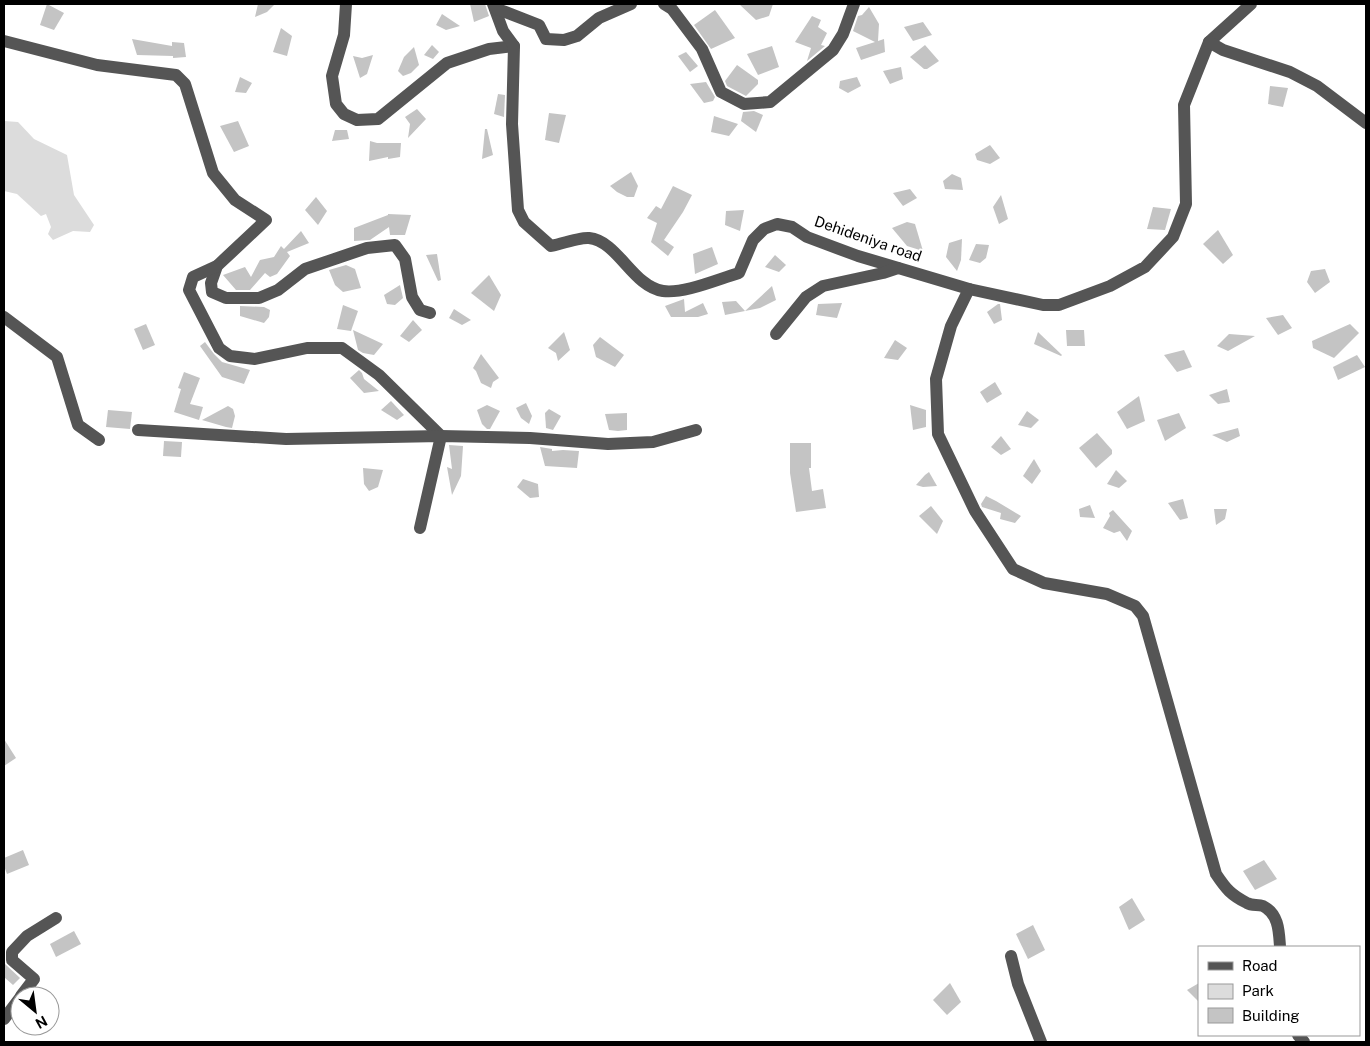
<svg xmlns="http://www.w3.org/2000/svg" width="1370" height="1046" font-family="'Public Sans',sans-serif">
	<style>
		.green { fill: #dcdcdc }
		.building { fill: #c4c4c4 }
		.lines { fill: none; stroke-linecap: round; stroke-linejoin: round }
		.minor { stroke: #555; stroke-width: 12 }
		.labels { text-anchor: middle; stroke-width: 4; stroke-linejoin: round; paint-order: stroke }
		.street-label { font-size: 15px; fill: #000; stroke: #fff }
	</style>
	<rect width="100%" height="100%" fill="#fff"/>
	<path class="green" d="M 4,121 L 18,122 L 34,139 L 67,155 L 74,195 L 94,225 L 90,232 L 73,231 L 53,240 L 48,234 L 51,227 L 46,214 L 41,216 L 17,194 L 4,191 Z"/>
	<g class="building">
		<path d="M 47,4 L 64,13 L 54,30 L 40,25 Z"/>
		<path d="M 258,4 L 275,4 L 267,12 L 255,17 Z"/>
		<path d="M 470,4 L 485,4 L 489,16 L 474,22 Z"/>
		<path d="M 739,4 L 773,4 L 769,16 L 756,20 Z"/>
		<path d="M 869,7 L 879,24 L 878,41 L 884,39 L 885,52 L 861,60 L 856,48 L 875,42 L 853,31 L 858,16 L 862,15 Z"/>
		<path d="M 715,10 L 735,38 L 711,49 L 694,25 Z"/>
		<path d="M 442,14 L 460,26 L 446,30 L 436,25 Z"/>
		<path d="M 812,16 L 821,20 L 818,27 L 827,33 L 821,45 L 825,46 L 807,61 L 811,48 L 795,42 Z"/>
		<path d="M 923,22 L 932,35 L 913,41 L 904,27 Z"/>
		<path d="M 281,28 L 292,36 L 287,56 L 273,52 Z"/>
		<path d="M 132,39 L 172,46 L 172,42 L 184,43 L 186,57 L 173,58 L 173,56 L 137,55 Z"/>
		<path d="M 432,45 L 439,52 L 433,59 L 424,55 Z"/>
		<path d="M 925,45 L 939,61 L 927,69 L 924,69 L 910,57 Z"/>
		<path d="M 772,46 L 779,67 L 758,75 L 747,54 Z"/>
		<path d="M 414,47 L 419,65 L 411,73 L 403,76 L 398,71 L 404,57 Z"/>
		<path d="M 686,52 L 698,66 L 690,72 L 678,56 Z"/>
		<path d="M 373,55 L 367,74 L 360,78 L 353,56 L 362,58 Z"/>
		<path d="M 737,65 L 758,80 L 758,84 L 746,96 L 727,86 L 725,81 Z"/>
		<path d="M 901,67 L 903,79 L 890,84 L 883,71 Z"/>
		<path d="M 240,77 L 252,83 L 246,93 L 235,92 Z"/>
		<path d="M 857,77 L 861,86 L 848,93 L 839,88 L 840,81 Z"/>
		<path d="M 706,82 L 715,97 L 713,101 L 704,103 L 690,84 Z"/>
		<path d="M 1270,86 L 1288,88 L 1283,107 L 1268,104 Z"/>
		<path d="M 498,94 L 505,95 L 504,117 L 494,114 Z"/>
		<path d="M 417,109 L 426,119 L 408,138 L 410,124 L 405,117 Z"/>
		<path d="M 754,111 L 763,115 L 756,132 L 741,121 L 743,112 Z"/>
		<path d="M 549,113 L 566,115 L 559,143 L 545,140 Z"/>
		<path d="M 714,116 L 738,124 L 729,136 L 711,132 Z"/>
		<path d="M 238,121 L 249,146 L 234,152 L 220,126 Z"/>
		<path d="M 485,129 L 487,129 L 493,155 L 482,159 Z"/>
		<path d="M 335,130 L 347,130 L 349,139 L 332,141 Z"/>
		<path d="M 370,141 L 377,143 L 401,143 L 400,157 L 388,159 L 388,157 L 369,161 Z"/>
		<path d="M 990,145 L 1000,158 L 990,164 L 977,160 L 975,154 Z"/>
		<path d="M 631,172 L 638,186 L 634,197 L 627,197 L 617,192 L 610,186 Z"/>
		<path d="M 952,174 L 961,178 L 963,190 L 945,189 L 943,181 Z"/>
		<path d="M 673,186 L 692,195 L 683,212 L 664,240 L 674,247 L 668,256 L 651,242 L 657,223 L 647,218 L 656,206 L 661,209 Z"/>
		<path d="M 910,189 L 917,198 L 903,206 L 893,193 Z"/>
		<path d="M 1001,195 L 1008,219 L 999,224 L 993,207 Z"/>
		<path d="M 316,197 L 327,211 L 318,225 L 305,210 Z"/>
		<path d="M 1153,207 L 1171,209 L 1165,230 L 1147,229 Z"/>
		<path d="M 744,210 L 740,231 L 725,225 L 726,211 Z"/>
		<path d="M 388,214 L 411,215 L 405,235 L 390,235 L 389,227 L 370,240 L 354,241 L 354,228 L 388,215 Z"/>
		<path d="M 907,222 L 915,224 L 923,251 L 907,246 L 892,228 Z"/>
		<path d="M 1218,230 L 1233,255 L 1223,264 L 1203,244 Z"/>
		<path d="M 301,231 L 309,243 L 287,252 L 290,256 L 277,274 L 270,277 L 265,273 L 250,290 L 236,290 L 223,275 L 245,267 L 251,277 L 260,260 L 274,257 L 281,246 L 284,249 Z"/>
		<path d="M 962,239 L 961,260 L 957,271 L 946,257 L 949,243 Z"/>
		<path d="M 976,244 L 989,245 L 986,258 L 980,263 L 969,260 Z"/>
		<path d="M 712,247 L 718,264 L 695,274 L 693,254 Z"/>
		<path d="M 437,254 L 441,280 L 438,281 L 426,255 Z"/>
		<path d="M 775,255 L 786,265 L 779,272 L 765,267 Z"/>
		<path d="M 346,265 L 355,269 L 361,288 L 343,292 L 335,285 L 329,270 Z"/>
		<path d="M 1325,269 L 1330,282 L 1315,293 L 1307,282 L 1311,271 Z"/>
		<path d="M 489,275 L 501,295 L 494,311 L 471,293 Z"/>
		<path d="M 400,285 L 403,298 L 395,305 L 387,304 L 384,295 Z"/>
		<path d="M 772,286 L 776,300 L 760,308 L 725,315 L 722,302 L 736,301 L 745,311 Z"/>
		<path d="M 684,299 L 685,312 L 703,303 L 708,314 L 698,317 L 671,317 L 665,306 Z"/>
		<path d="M 842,303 L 837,318 L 816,315 L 818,304 Z"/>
		<path d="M 998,304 L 1000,304 L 1002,320 L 994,324 L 987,312 Z"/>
		<path d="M 343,305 L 358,311 L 351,331 L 337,329 Z"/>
		<path d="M 240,306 L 264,307 L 270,310 L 269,317 L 264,323 L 240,316 Z"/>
		<path d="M 454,309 L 471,320 L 462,325 L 449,318 Z"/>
		<path d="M 1283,315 L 1292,328 L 1278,335 L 1266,318 Z"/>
		<path d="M 413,320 L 422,330 L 409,342 L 400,336 Z"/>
		<path d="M 146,324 L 155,345 L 143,350 L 134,329 Z"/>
		<path d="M 1350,324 L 1359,333 L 1334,358 L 1313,348 L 1312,341 Z"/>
		<path d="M 353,330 L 383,344 L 374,355 L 363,353 L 358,350 Z"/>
		<path d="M 1066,330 L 1084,330 L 1085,346 L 1067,346 Z"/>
		<path d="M 564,332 L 570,350 L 558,361 L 556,353 L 548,348 Z"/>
		<path d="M 1038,332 L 1062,355 L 1061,356 L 1034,344 Z"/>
		<path d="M 1229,334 L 1255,336 L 1228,351 L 1217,346 Z"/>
		<path d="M 600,337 L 624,355 L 615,367 L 596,357 L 593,345 Z"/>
		<path d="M 895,340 L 907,348 L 898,360 L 884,358 Z"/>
		<path d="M 205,342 L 214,354 L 222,362 L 250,370 L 244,384 L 222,377 L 200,346 Z"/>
		<path d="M 1184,350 L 1192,367 L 1177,372 L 1164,355 Z"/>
		<path d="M 481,354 L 499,378 L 493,382 L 491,388 L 481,383 L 476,371 L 473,368 Z"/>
		<path d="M 1357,355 L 1365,367 L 1338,380 L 1333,367 Z"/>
		<path d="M 359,370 L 362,373 L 364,379 L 379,391 L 364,393 L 350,378 Z"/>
		<path d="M 184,372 L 200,378 L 190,404 L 203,407 L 199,420 L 174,412 L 181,389 L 178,388 Z"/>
		<path d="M 995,382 L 1002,394 L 987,403 L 980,392 Z"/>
		<path d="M 1227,389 L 1230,402 L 1218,404 L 1209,395 Z"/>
		<path d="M 1139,396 L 1145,421 L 1127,429 L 1117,412 Z"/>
		<path d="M 391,401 L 404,415 L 397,420 L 381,410 Z"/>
		<path d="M 526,403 L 532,416 L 529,424 L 521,418 L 516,408 Z"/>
		<path d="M 487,405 L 500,411 L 490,429 L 487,429 L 482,424 L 477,410 Z"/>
		<path d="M 910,405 L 926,410 L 926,427 L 913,430 Z"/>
		<path d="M 228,406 L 233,409 L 235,416 L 232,428 L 226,427 L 202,420 Z"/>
		<path d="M 549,409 L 561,416 L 553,430 L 546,428 L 545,413 Z"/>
		<path d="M 108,410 L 132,412 L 130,429 L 106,427 Z"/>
		<path d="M 1027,411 L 1039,420 L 1031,428 L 1018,425 Z"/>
		<path d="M 627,413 L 627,430 L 618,431 L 609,430 L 605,414 Z"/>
		<path d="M 1179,413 L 1186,428 L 1165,441 L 1157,420 Z"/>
		<path d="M 1238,428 L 1240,436 L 1227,442 L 1212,435 Z"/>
		<path d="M 1097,433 L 1112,450 L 1112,454 L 1096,468 L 1079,448 Z"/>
		<path d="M 1001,436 L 1011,449 L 1001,455 L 991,447 Z"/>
		<path d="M 164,441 L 182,442 L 181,457 L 163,456 Z"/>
		<path d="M 790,443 L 811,443 L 811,468 L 809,468 L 812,491 L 823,489 L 826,508 L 796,512 L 790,473 Z"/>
		<path d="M 449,445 L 463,446 L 461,476 L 452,495 L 447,467 L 452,469 Z"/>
		<path d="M 540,447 L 552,449 L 552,451 L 563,450 L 579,451 L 577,468 L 545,466 Z"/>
		<path d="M 1034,459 L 1041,471 L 1032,484 L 1023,476 Z"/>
		<path d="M 363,468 L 383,470 L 378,487 L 369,491 L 364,484 Z"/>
		<path d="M 1116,470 L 1127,481 L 1119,488 L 1107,484 Z"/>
		<path d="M 929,472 L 937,486 L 923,487 L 916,485 L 925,475 Z"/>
		<path d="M 523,479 L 538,484 L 539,497 L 530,498 L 517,487 Z"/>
		<path d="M 986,496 L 996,501 L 1021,516 L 1015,523 L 1000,519 L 1001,513 L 982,507 L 981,504 Z"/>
		<path d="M 1183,499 L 1188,518 L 1180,520 L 1168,503 Z"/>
		<path d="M 1090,505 L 1095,518 L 1080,517 L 1079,509 Z"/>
		<path d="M 931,506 L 943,521 L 937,534 L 919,516 Z"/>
		<path d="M 1214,509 L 1227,509 L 1225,519 L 1216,525 Z"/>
		<path d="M 1113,510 L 1132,531 L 1127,541 L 1120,531 L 1114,533 L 1103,528 L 1110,516 L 1109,513 Z"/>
		<path d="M 4,739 L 16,758 L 4,766 Z"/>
		<path d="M 23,850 L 29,865 L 7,874 L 4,866 L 4,858 Z"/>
		<path d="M 1264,860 L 1277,879 L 1255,890 L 1243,871 Z"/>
		<path d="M 1132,898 L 1145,920 L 1129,930 L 1119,907 Z"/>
		<path d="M 1033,925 L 1045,950 L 1028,959 L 1016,934 Z"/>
		<path d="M 74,931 L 81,944 L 56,957 L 50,944 Z"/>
		<path d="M 4,963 L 20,978 L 13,985 L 4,977 Z"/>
		<path d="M 950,983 L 961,1002 L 947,1015 L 933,1000 Z"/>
		<path d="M 1199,983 L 1199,1002 L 1187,990 Z"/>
	</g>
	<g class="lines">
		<g class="minor">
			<path d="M 346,4 L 344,35 L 332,76 L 336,104 L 344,114 L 357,120 L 378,119 L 447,63 L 489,49 L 514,46"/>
			<path d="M 493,4 L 503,31 L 514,46 L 512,124 L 518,210 L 524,222 L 551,246 C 560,244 581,237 589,238 C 618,241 632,286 663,291 C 684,294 718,279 739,273 L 753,240 L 764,229 L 777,224 L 792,227 L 807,237 L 858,256 L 969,289 L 1043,305 L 1059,305 L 1110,286 L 1145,267 L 1173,237 L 1186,204 L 1184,105 L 1209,42 L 1251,4"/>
			<path d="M 664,4 L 672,9 L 702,49 L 721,92 L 744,104 L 770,102 L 833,50 L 843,34 L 854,4"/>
			<path d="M 495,8 L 539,25 L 546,39 L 564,40 L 577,36 L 599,18 L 631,4"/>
			<path d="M 4,41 L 97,65 L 176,75 L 185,84 L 213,173 L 235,200 L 266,220 L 217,266 L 211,283 L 212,292 L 226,298 L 259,298 L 278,290 L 305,269 L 367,248 L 395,245 L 405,259 L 412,297 L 420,310 L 430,313"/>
			<path d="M 1209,42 L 1223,50 L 1290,72 L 1317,86 L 1366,123"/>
			<path d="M 217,266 L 193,277 L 189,290 L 219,348 L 230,356 L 255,359 L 307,348 L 342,348 L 379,375 L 441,436 L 420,528"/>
			<path d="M 969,289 L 951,326 L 936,379 L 938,434 L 975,511 L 1013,569 L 1044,583 L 1107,594 L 1135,606 L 1143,616 L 1216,874 C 1226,889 1231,895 1247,903 C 1252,906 1258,904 1263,906 C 1279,914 1279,932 1280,947"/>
			<path d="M 4,317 L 57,357 L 78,425 L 99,440"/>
			<path d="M 776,334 L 806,297 L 823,286 L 883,273 L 898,268"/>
			<path d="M 138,430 L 286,439 L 441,436 L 530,438 L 608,444 L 653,442 L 696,430"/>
			<path d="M 1011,956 L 1018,984 L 1041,1042"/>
			<path d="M 21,996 L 34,979 L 12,960 L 12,952 L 27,936 L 56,918"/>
			<path d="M 4,1019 L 20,998"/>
			<path d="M 1298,1035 L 1304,1042"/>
		</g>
	</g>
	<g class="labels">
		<g class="street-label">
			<text transform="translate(868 239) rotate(19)" y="5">Dehideniya road</text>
		</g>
	</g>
	<rect width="1370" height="1046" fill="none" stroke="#000000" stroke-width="10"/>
	<rect x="1198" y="946" width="162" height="90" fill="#ffffff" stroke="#999999"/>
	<rect x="1208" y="962" width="25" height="8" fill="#555555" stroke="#999999"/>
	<text x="1242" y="971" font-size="15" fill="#000000">Road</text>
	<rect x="1208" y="984" width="25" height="15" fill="#dcdcdc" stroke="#999999"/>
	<text x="1242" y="996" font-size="15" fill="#000000">Park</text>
	<rect x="1208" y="1008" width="25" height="15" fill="#c4c4c4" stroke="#999999"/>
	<text x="1242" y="1021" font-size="15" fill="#000000">Building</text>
	<g transform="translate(35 1011) rotate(151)"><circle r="24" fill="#ffffff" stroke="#999999"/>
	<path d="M0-4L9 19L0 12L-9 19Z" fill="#000000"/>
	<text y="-8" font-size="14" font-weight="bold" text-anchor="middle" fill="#000000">N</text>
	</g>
</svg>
